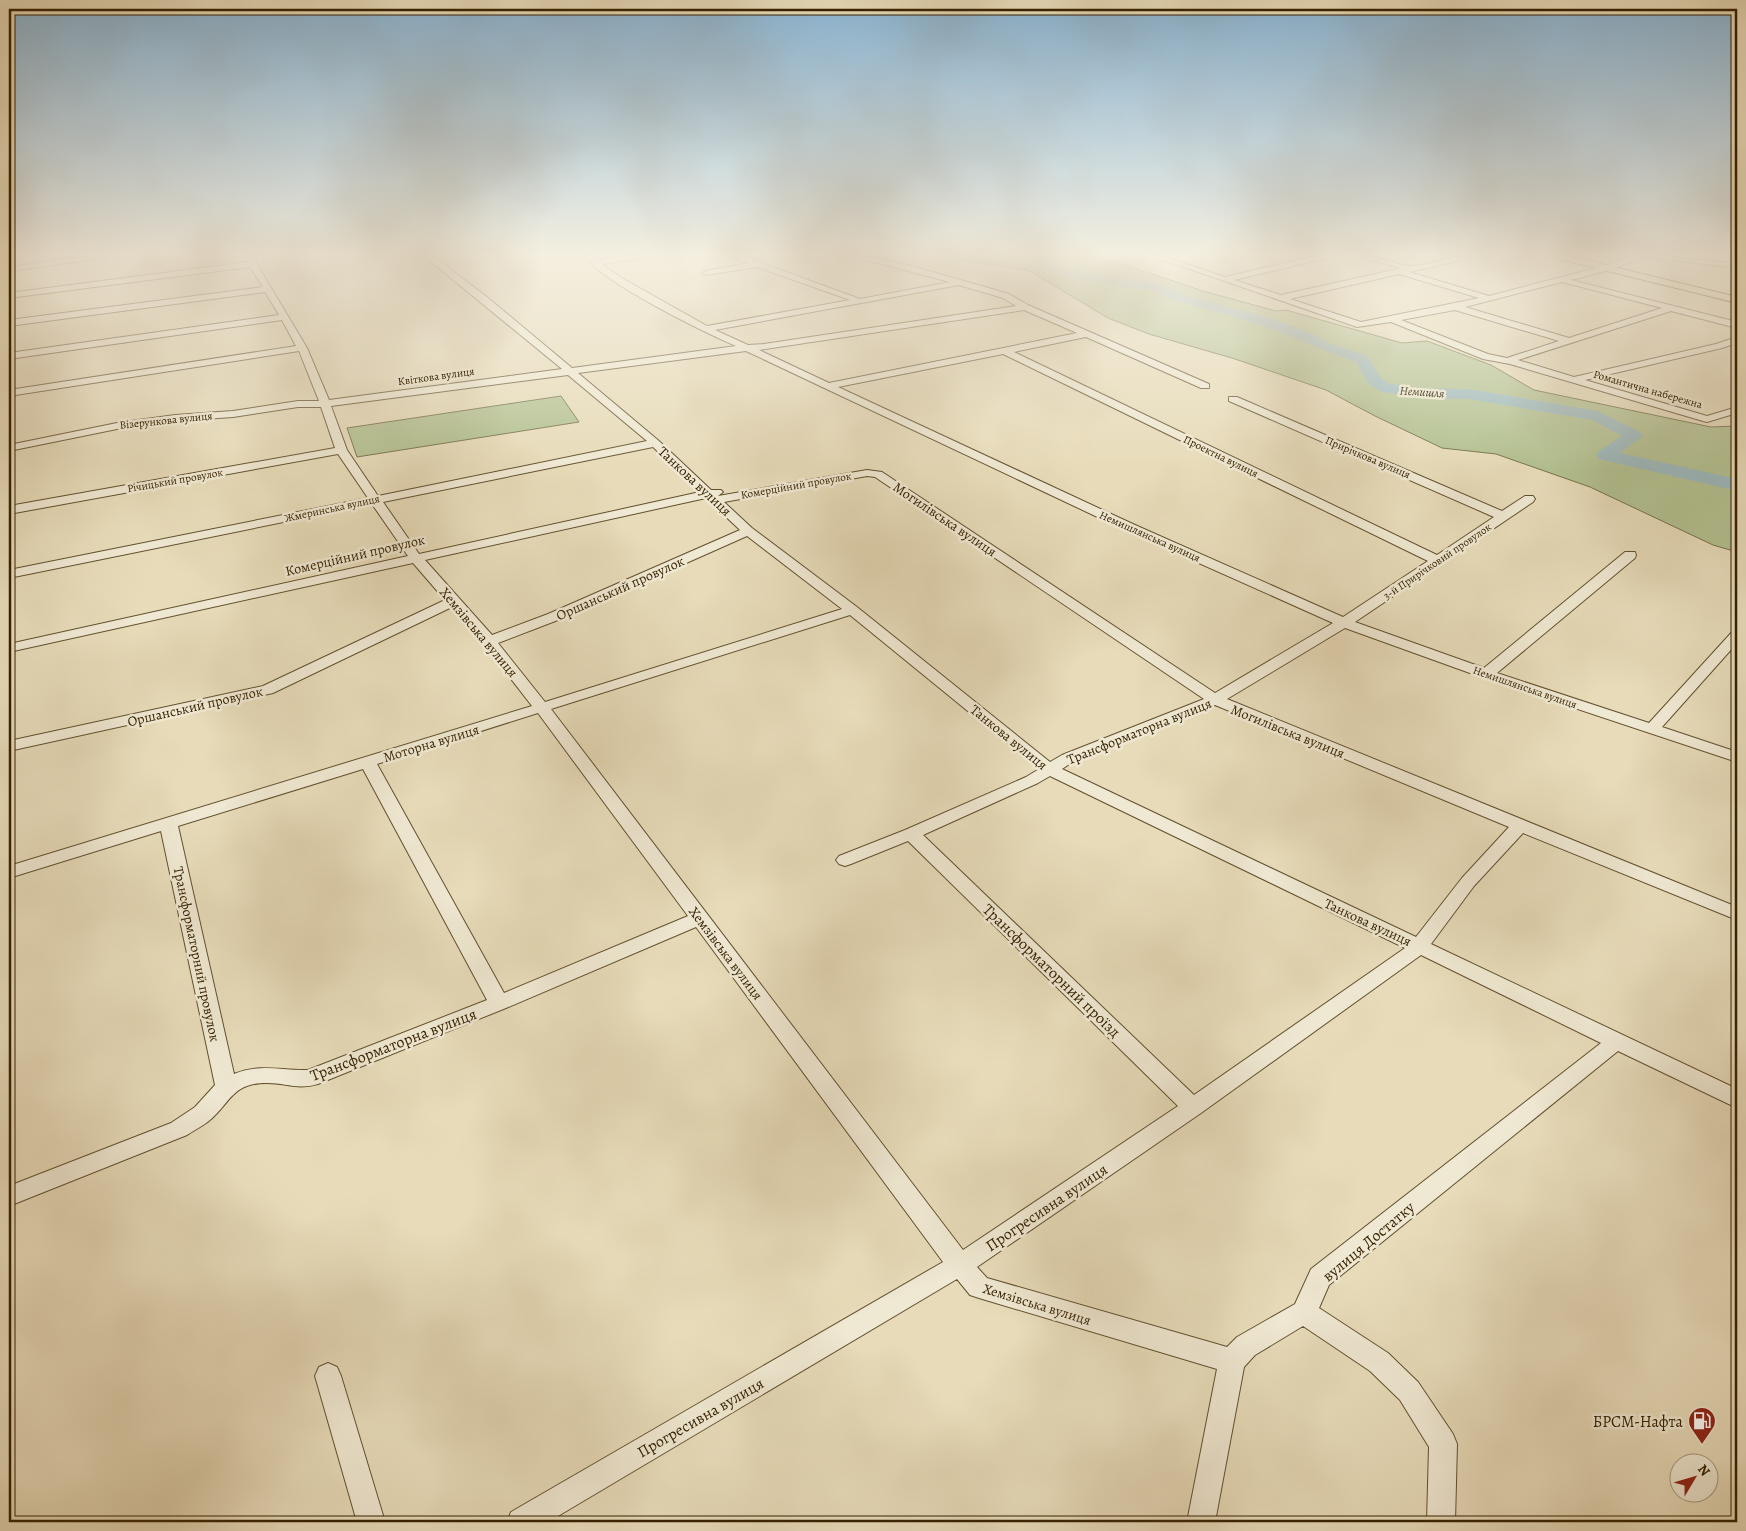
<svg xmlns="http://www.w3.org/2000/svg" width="1746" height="1531" font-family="Alegreya,serif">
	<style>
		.green { fill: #b3c191; stroke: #747149 }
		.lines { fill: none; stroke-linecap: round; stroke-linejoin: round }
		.river { fill: #9db8bb; fill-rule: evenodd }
		.minor-casing { stroke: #62502f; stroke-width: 2 }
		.major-casing { stroke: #352101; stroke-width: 2 }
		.minor { fill: #efe8d2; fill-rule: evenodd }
		.major { fill: #e7dbb9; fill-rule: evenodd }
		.labels { text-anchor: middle; stroke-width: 5; stroke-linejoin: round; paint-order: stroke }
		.far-street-label { font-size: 11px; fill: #352101; stroke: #efe8d2 }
		.far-water-label { font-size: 12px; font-style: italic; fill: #544e39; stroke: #efe8d2 }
		.street-label { font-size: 14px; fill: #352101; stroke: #efe8d2 }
		.near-street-label { font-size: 16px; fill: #352101; stroke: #efe8d2 }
		.near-poi-label { font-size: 16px; fill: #352101; stroke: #efe8d2; text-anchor: end }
	</style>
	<rect width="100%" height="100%" fill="#e7dbb9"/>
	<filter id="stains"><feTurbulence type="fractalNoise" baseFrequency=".004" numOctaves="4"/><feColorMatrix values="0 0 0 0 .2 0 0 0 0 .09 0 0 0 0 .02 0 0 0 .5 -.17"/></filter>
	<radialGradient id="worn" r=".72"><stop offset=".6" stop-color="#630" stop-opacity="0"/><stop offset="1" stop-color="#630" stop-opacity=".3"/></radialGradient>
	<g class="green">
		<path d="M 933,256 L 1098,256 L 1203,291 L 1276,311 L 1286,310 L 1402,343 L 1427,341 L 1491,365 L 1534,390 L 1711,427 L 1737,426 L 1737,552 L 1713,545 L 1590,487 L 1496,454 L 1442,448 L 1375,416 L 1326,390 L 1235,359 L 1149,334 L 1108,318 L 1028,270 Z"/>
		<path d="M 561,396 L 579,422 L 357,457 L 347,428 Z"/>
	</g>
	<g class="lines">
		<path class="river" d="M 1031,256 L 1045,256 L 1059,266 L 1103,276 L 1159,284 L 1191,297 L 1269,318 L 1315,335 L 1331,344 L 1367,356 L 1380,377 L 1390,384 L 1418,388 L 1469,389 L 1597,411 L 1640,432 L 1643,436 L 1620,453 L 1737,479 L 1737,491 L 1599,459 L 1596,455 L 1599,451 L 1622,436 L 1592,420 L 1469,399 L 1418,398 L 1379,391 L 1367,382 L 1356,362 C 1323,351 1293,336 1260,325 C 1235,316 1209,311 1184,303 C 1172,300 1160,292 1148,290 C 1121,286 1045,280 1031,256 Z"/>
		<defs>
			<g id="minor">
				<path d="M 88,256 L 107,256 L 103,258 L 9,271 L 9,267 Z"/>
				<path d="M 244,256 L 252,256 L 307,348 L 329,400 L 562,369 L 424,256 L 433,256 L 487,297 L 572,368 L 736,346 C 704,332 601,282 585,256 L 593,256 L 597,260 L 628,256 L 645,256 L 641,258 L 602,264 L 620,277 L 707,326 L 850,300 L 757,267 L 706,275 L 702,273 L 706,271 L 748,263 L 732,256 L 743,256 L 860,299 L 950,282 L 851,256 L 864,256 L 912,266 L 1009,294 L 1028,305 L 1209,384 L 1209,388 L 1201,388 L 1086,337 L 1014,352 L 1437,555 L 1494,517 L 1229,401 L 1229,397 L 1237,397 L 1502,511 L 1525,496 L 1533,496 L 1535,499 L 1533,502 L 1355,622 L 1484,668 L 1625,552 L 1635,552 L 1636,555 L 1635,558 L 1497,673 L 1649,723 L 1732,632 L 1737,631 L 1737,643 L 1662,727 L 1737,752 L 1737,762 L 1481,677 L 1345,628 L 1227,699 L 1737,907 L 1737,920 L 1523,833 L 1474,886 L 1431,944 L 1737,1089 L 1737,1108 L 1618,1051 L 1329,1285 L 1319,1308 L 1388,1353 L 1418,1382 L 1453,1434 L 1457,1444 L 1455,1522 L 1427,1522 L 1429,1447 L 1400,1400 L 1370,1371 L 1303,1326 L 1255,1355 L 1244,1367 L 1215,1522 L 1187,1522 L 1217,1369 L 979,1298 L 970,1295 L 957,1279 L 548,1522 L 507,1522 L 511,1512 L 943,1262 L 696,927 L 506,1008 L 318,1084 C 298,1090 286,1083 267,1083 C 232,1083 231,1102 210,1120 C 203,1126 194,1130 187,1135 L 9,1206 L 9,1186 L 171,1123 L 195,1107 L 215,1085 L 161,831 L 9,878 L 9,866 L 532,706 L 484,644 L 452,607 L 273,693 L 9,751 L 9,741 L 263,686 L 445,600 L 413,563 L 9,652 L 9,644 L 408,556 L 372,504 L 9,578 L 9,570 L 368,498 L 338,454 L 9,514 L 9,506 L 335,448 L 321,407 L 298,407 L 233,417 L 175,421 L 117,429 L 9,451 L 9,445 L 117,423 L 175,415 L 233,411 L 298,401 L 319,401 L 299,351 L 9,396 L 9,390 L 296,346 L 282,320 L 9,359 L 9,353 L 279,315 L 265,292 L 9,326 L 9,320 L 263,287 L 250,267 L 9,298 L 9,293 L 248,262 ZM 959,285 L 1003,298 L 1016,306 L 764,344 L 748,345 L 715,330 ZM 1024,310 L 1077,333 L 829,383 L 759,350 ZM 746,351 L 1127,531 L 1333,623 L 1215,693 L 882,472 L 867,470 L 718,496 L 723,492 L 721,490 L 711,490 L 659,441 L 578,373 ZM 1003,354 L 1428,561 L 1343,617 L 1135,525 L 838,387 ZM 568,375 L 647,441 L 378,496 L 347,450 L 331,406 ZM 653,447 L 700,492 L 419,554 L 383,502 ZM 867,476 L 875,477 L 1204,699 L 1062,755 L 1050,762 L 857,607 L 752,528 L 724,502 ZM 706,498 L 740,530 L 548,614 L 492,635 L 425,560 ZM 747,536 L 842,609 L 545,702 L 498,643 L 558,620 ZM 850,615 L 1039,769 L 1026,777 L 905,830 L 839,856 L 836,860 L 839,864 L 845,866 L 851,864 L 908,841 L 1178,1106 L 963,1250 L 551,709 ZM 1215,705 L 1509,827 L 1462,878 L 1416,937 L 1062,769 L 1074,761 ZM 538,713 L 688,916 L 504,993 L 377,764 ZM 363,769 L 487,1000 L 308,1070 C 281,1071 261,1063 234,1074 L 178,826 ZM 1050,776 L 1405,948 L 1194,1095 L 923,835 L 1038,783 ZM 1421,955 L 1601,1043 L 1311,1269 L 1295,1304 L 1237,1337 L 1227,1347 L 987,1278 L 977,1267 L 1201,1113 Z"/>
				<path d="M 1152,256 L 1163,256 L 1225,277 L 1315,256 L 1328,256 L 1327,258 L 1234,280 L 1281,295 L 1402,268 L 1364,258 L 1363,256 C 1380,256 1400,267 1413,266 C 1433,264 1451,256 1472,256 L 1471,258 L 1409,272 L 1489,296 L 1604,266 L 1634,256 L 1666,256 L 1737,264 L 1737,268 L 1644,257 L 1610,270 L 1571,280 L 1737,322 L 1737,328 L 1671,311 L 1518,360 L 1574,377 L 1716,344 L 1737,337 L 1737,343 L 1722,348 L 1585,380 L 1707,416 L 1737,407 L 1737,413 L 1707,422 L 1703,421 L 1510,364 L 1483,359 L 1391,322 L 1357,327 ZM 1399,274 L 1479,298 L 1361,322 L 1290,299 ZM 1562,282 L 1662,308 L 1569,338 L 1465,307 ZM 1455,310 L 1559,341 L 1507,358 L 1488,354 L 1401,320 Z"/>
				<path d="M 328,1363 L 337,1367 L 341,1376 L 385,1522 L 357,1522 L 315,1376 L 319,1367 Z"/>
			</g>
			<path id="major" d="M 1553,256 L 1569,256 L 1737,297 L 1737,303 L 1555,258 Z"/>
		</defs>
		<use href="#minor" class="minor-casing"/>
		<use href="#major" class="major-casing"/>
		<use href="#minor" class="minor"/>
		<use href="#major" class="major"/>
	</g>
	<linearGradient id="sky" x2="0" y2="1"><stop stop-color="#8ab6d6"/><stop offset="0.54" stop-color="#f4efe0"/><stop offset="1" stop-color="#f4efe0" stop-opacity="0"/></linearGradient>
	<rect width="1746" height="470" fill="url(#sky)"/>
	<defs>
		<symbol id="fuel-pin" viewBox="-11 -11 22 30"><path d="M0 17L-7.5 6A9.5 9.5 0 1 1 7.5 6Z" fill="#8f2418" stroke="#efe8d2"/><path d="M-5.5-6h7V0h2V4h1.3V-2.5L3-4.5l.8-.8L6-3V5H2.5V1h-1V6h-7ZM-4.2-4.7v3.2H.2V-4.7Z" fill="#fff"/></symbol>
	</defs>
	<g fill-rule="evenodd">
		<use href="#fuel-pin" x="1686" y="1405" width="32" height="43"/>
	</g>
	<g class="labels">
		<g class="far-street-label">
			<text transform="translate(436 376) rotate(-8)" y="4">Квіткова вулиця</text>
			<text transform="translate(1648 389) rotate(16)" y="4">Романтична набережна</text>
			<text transform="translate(166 420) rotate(-6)" y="4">Візерункова вулиця</text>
			<text transform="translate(1221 456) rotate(26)" y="4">Проектна вулиця</text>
			<text transform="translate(1368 457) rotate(23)" y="4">Прирічкова вулиця</text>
			<text transform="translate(175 480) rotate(-10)" y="4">Річицький провулок</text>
			<text transform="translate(796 485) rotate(-10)" y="4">Комерційний провулок</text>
			<text transform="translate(332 508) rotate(-12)" y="4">Жмеринська вулиця</text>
			<text transform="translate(1150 536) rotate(24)" y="4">Немишлянська вулиця</text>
			<text transform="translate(1437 561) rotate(-34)" y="4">3-й Прирічковий провулок</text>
			<text transform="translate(1525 687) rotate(19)" y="4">Немишлянська вулиця</text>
		</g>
		<g class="far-water-label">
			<text transform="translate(1422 392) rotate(4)" y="4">Немишля</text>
		</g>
		<g class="street-label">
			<text transform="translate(695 481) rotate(43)" y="5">Танкова вулиця</text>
			<text transform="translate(945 519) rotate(34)" y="5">Могилівська вулиця</text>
			<text transform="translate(355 555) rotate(-13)" y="5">Комерційний провулок</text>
			<text transform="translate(620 588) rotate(-24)" y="5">Оршанський провулок</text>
			<text transform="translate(479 632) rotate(50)" y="5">Хемзівська вулиця</text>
			<text transform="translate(195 706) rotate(-13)" y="5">Оршанський провулок</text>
			<text transform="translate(1139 731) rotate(-22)" y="5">Трансформаторна вулиця</text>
			<text transform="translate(1288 731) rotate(22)" y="5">Могилівська вулиця</text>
			<text transform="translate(1009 737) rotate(39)" y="5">Танкова вулиця</text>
			<text transform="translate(431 743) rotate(-17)" y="5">Моторна вулиця</text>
			<text transform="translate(1368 922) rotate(25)" y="5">Танкова вулиця</text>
			<text transform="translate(726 953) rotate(53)" y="5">Хемзівська вулиця</text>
			<text transform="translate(197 954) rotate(78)" y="5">Трансформаторний провулок</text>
			<text transform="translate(1037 1304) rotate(17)" y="5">Хемзівська вулиця</text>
		</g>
		<g class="near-street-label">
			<text transform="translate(1052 970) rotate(44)" y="6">Трансформаторний проїзд</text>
			<text transform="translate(393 1044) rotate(-21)" y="6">Трансформаторна вулиця</text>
			<text transform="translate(1046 1207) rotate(-34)" y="6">Прогресивна вулиця</text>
			<text transform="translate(1368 1241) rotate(-40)" y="6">вулиця Достатку</text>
			<text transform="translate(700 1417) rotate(-30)" y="6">Прогресивна вулиця</text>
		</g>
		<g class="near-poi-label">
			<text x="1683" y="1427">БРСМ-Нафта</text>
		</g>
	</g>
	<rect width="1746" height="1531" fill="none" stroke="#e7dbb9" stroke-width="30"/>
	<rect x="10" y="10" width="1726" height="1511" fill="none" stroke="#352101" stroke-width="2.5"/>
	<rect x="15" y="15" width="1716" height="1501" fill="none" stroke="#352101"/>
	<g transform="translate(1694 1478) rotate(52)"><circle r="24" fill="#efe8d2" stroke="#a5987e"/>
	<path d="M0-4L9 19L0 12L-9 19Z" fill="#8f2418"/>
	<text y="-8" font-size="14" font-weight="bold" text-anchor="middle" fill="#352101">N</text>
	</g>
	<rect width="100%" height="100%" filter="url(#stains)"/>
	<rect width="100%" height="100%" fill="url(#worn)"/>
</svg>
